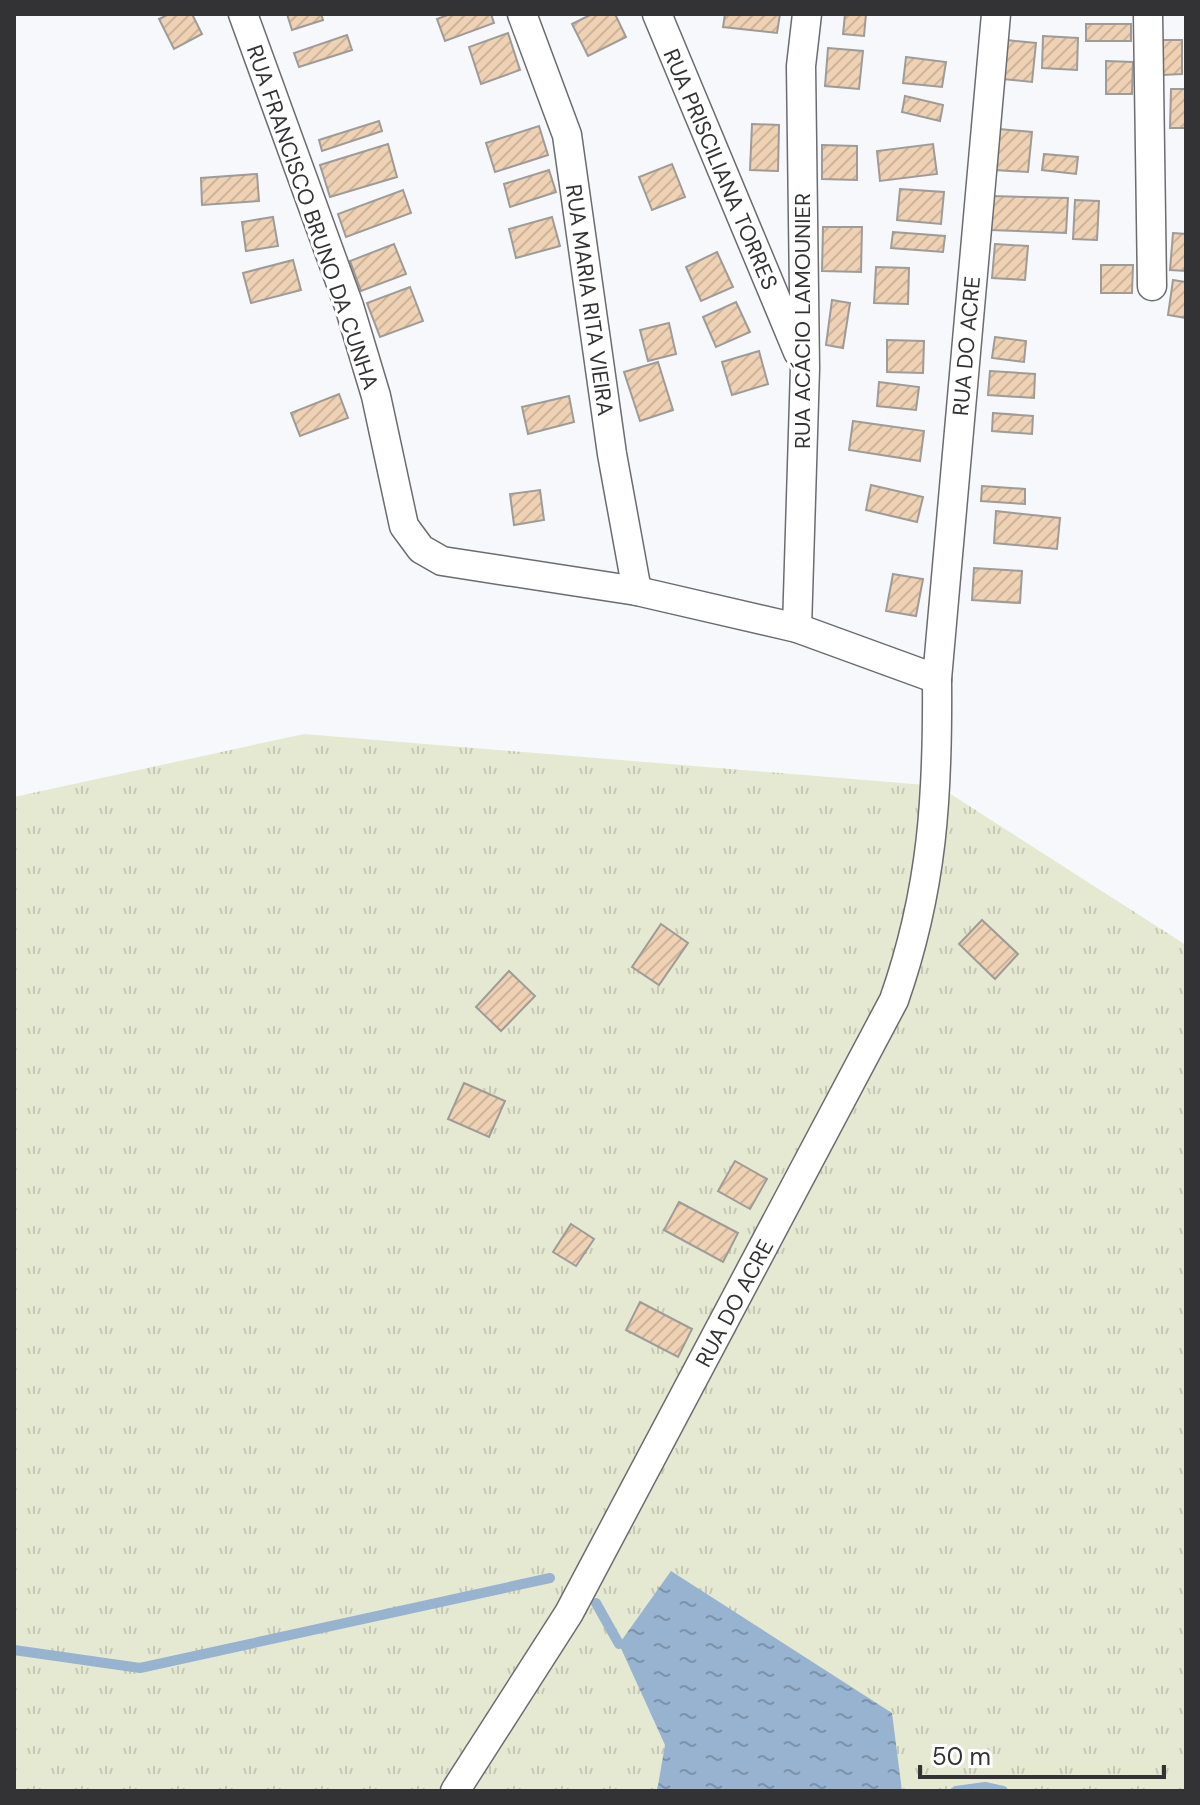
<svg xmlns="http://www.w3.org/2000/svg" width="1200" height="1805" font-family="'DM Sans',sans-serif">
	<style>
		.grass { fill: url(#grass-tufts) }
		.water { fill: url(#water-ripples) }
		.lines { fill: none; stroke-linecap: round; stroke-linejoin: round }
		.stream { stroke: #97b3d0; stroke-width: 10 }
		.building { fill: url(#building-hatch); stroke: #9e9b98; stroke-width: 2 }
		.minor-casing { stroke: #6b6c6f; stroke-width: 31 }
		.minor { stroke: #fff; stroke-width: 28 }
		.labels { text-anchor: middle; stroke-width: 6; stroke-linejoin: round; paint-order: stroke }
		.street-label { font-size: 22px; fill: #333335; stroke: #fff }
	</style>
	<defs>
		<pattern id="grass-tufts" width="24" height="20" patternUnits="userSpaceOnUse" patternTransform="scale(2)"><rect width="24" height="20" fill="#e6e9d1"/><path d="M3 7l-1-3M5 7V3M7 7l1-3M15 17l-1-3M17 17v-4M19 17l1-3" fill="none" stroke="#c6c8b4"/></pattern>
		<pattern id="water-ripples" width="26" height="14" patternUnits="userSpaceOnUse" patternTransform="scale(2)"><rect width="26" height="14" fill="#97b3d0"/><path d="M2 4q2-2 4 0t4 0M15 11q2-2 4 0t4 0" fill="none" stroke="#7c92aa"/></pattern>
		<pattern id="building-hatch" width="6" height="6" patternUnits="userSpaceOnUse" patternTransform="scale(2)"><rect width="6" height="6" fill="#efd1b3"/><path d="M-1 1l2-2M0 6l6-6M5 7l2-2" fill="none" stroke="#cdb49b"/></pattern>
	</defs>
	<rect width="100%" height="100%" fill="#f7f8fc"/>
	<path class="grass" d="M 304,734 L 938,786 L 1186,945 L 1186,1791 L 14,1791 L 14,797 Z"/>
	<path class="water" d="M 671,1571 L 892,1713 L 902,1791 L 657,1791 L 665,1745 L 619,1644 Z"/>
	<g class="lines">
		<g class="stream">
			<path d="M 596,1603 L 619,1644"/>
			<path d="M 14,1650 L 140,1668 L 550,1578"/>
			<path d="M 956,1791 L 985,1787 L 1003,1791"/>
		</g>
	</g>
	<g class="building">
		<path d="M 169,14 L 192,14 L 202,34 L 174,49 L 159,19 Z"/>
		<path d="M 287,14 L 321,14 L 323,20 L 292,30 Z"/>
		<path d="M 450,14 L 491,14 L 494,23 L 445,41 L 437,19 Z"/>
		<path d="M 592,14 L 615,14 L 626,37 L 588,56 L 572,24 Z"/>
		<path d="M 725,14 L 780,14 L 777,33 L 723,27 Z"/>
		<path d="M 845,14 L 866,14 L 864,36 L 843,34 Z"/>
		<rect x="1086" y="24" width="45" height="17"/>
		<path d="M 508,33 L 520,70 L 481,84 L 469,47 Z"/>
		<path d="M 347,35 L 352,50 L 299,67 L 294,53 Z"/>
		<path d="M 1043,36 L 1078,38 L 1077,70 L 1042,68 Z"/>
		<path d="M 1007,40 L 1036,43 L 1032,82 L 1003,79 Z"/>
		<path d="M 1161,40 L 1182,40 L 1182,74 L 1162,75 Z"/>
		<path d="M 828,48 L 863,51 L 859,89 L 825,86 Z"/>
		<path d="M 906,57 L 946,62 L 942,87 L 903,83 Z"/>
		<path d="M 1106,61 L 1133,62 L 1132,94 L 1106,94 Z"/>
		<path d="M 1171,89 L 1186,89 L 1186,128 L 1170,128 Z"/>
		<path d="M 905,96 L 943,105 L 940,121 L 902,112 Z"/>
		<path d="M 379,121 L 382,131 L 322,151 L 319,140 Z"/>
		<path d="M 752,124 L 779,125 L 778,171 L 750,170 Z"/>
		<path d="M 539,126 L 548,155 L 495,172 L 486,143 Z"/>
		<path d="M 999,129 L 1032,132 L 1028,172 L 995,170 Z"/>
		<path d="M 388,144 L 397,177 L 330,197 L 320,165 Z"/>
		<path d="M 933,144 L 937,174 L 880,181 L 877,151 Z"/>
		<path d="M 822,145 L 857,146 L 857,180 L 822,179 Z"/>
		<path d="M 1044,154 L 1078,157 L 1076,174 L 1042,170 Z"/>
		<path d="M 672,164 L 685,197 L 652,210 L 639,177 Z"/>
		<path d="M 549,170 L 556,192 L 510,207 L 504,184 Z"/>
		<path d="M 257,174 L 259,201 L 202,205 L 201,178 Z"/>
		<path d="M 900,189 L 944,192 L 941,224 L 897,220 Z"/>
		<path d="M 403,190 L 411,213 L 346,237 L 338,214 Z"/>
		<path d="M 991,196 L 1068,198 L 1066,233 L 990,230 Z"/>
		<path d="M 1075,200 L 1099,201 L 1097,240 L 1073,239 Z"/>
		<path d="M 273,217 L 278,246 L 246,251 L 242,222 Z"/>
		<path d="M 552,217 L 560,246 L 516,258 L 509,229 Z"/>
		<path d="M 823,227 L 862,227 L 861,272 L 822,271 Z"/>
		<path d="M 893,232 L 945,236 L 943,252 L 891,248 Z"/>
		<path d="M 1173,233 L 1186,234 L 1186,271 L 1170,270 Z"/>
		<path d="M 394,244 L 406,274 L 361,291 L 350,261 Z"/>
		<path d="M 995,244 L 1028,246 L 1025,280 L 992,278 Z"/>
		<path d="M 717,252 L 733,287 L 701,301 L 686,267 Z"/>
		<path d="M 293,260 L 301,290 L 251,303 L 243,273 Z"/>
		<path d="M 1101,265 L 1133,265 L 1132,293 L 1101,293 Z"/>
		<path d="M 876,267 L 909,268 L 908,304 L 874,303 Z"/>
		<path d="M 1173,280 L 1186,282 L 1186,318 L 1168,315 Z"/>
		<path d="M 410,287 L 423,321 L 380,337 L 367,303 Z"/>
		<path d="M 832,300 L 850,303 L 843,348 L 826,345 Z"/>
		<path d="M 736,302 L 750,332 L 716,347 L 703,317 Z"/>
		<path d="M 669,323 L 676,354 L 648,361 L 640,330 Z"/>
		<path d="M 995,337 L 1026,341 L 1024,362 L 992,358 Z"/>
		<path d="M 887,340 L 924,341 L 923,373 L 887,372 Z"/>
		<path d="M 759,351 L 768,384 L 732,395 L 722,362 Z"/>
		<path d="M 658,362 L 673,410 L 640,421 L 624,372 Z"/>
		<path d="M 990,371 L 1035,374 L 1034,398 L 988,395 Z"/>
		<path d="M 879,382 L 919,387 L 916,410 L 877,406 Z"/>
		<path d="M 339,394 L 348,418 L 300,436 L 291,413 Z"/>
		<path d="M 569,396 L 574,422 L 528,434 L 522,407 Z"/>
		<path d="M 993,413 L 1033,416 L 1032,434 L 992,431 Z"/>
		<path d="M 853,421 L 924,431 L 920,461 L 849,450 Z"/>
		<path d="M 871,485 L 923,497 L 917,522 L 866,510 Z"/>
		<path d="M 982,486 L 1025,489 L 1025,504 L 981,501 Z"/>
		<path d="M 540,490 L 544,520 L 514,525 L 510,494 Z"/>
		<path d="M 996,511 L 1060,518 L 1057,549 L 994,543 Z"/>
		<path d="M 974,568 L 1022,571 L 1020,603 L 972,600 Z"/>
		<path d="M 893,574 L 923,579 L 916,616 L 886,611 Z"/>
		<path d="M 982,920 L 1018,954 L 995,979 L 959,944 Z"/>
		<path d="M 661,924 L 688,943 L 659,985 L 632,967 Z"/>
		<path d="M 509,971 L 535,996 L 501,1031 L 476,1007 Z"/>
		<path d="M 464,1083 L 505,1101 L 489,1137 L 448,1119 Z"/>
		<path d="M 735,1161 L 767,1179 L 750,1209 L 718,1191 Z"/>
		<path d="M 679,1202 L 738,1233 L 723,1262 L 664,1230 Z"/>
		<path d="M 571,1224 L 594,1239 L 576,1266 L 553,1252 Z"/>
		<path d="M 640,1302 L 692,1329 L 678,1357 L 626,1330 Z"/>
	</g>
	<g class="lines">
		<defs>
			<g id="minor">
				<path d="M 243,14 L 349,306 L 376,396 L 404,526 L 421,549 L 442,561 L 637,591 L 797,628 L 937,679"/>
				<path d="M 522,14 L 567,135 L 612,454 L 637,591"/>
				<path d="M 657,14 L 798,352"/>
				<path d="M 1148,14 L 1152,286"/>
				<path d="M 797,628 L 805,368 L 801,66 L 807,14"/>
				<path d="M 455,1791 L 569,1613 L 894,1000 C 933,889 938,795 937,679 L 996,14"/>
			</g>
		</defs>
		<use href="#minor" class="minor-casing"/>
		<use href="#minor" class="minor"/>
	</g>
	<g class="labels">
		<g class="street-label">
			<text transform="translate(721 169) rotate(67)" y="8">RUA PRISCILIANA TORRES</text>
			<text transform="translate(313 217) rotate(71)" y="8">RUA FRANCISCO BRUNO DA CUNHA</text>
			<text transform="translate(590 300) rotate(82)" y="8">RUA MARIA RITA VIEIRA</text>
			<text transform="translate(802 321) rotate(-90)" y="8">RUA ACÁCIO LAMOUNIER</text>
			<text transform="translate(966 346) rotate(-85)" y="8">RUA DO ACRE</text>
			<text transform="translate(734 1303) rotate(-62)" y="8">RUA DO ACRE</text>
		</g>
	</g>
	<rect width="1200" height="1805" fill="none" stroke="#333335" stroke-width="32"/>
	<path d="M920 1765v12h244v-12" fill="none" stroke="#333335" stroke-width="4"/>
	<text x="932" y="1765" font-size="24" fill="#333335" stroke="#ffffff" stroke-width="6" paint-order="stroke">50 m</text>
</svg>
